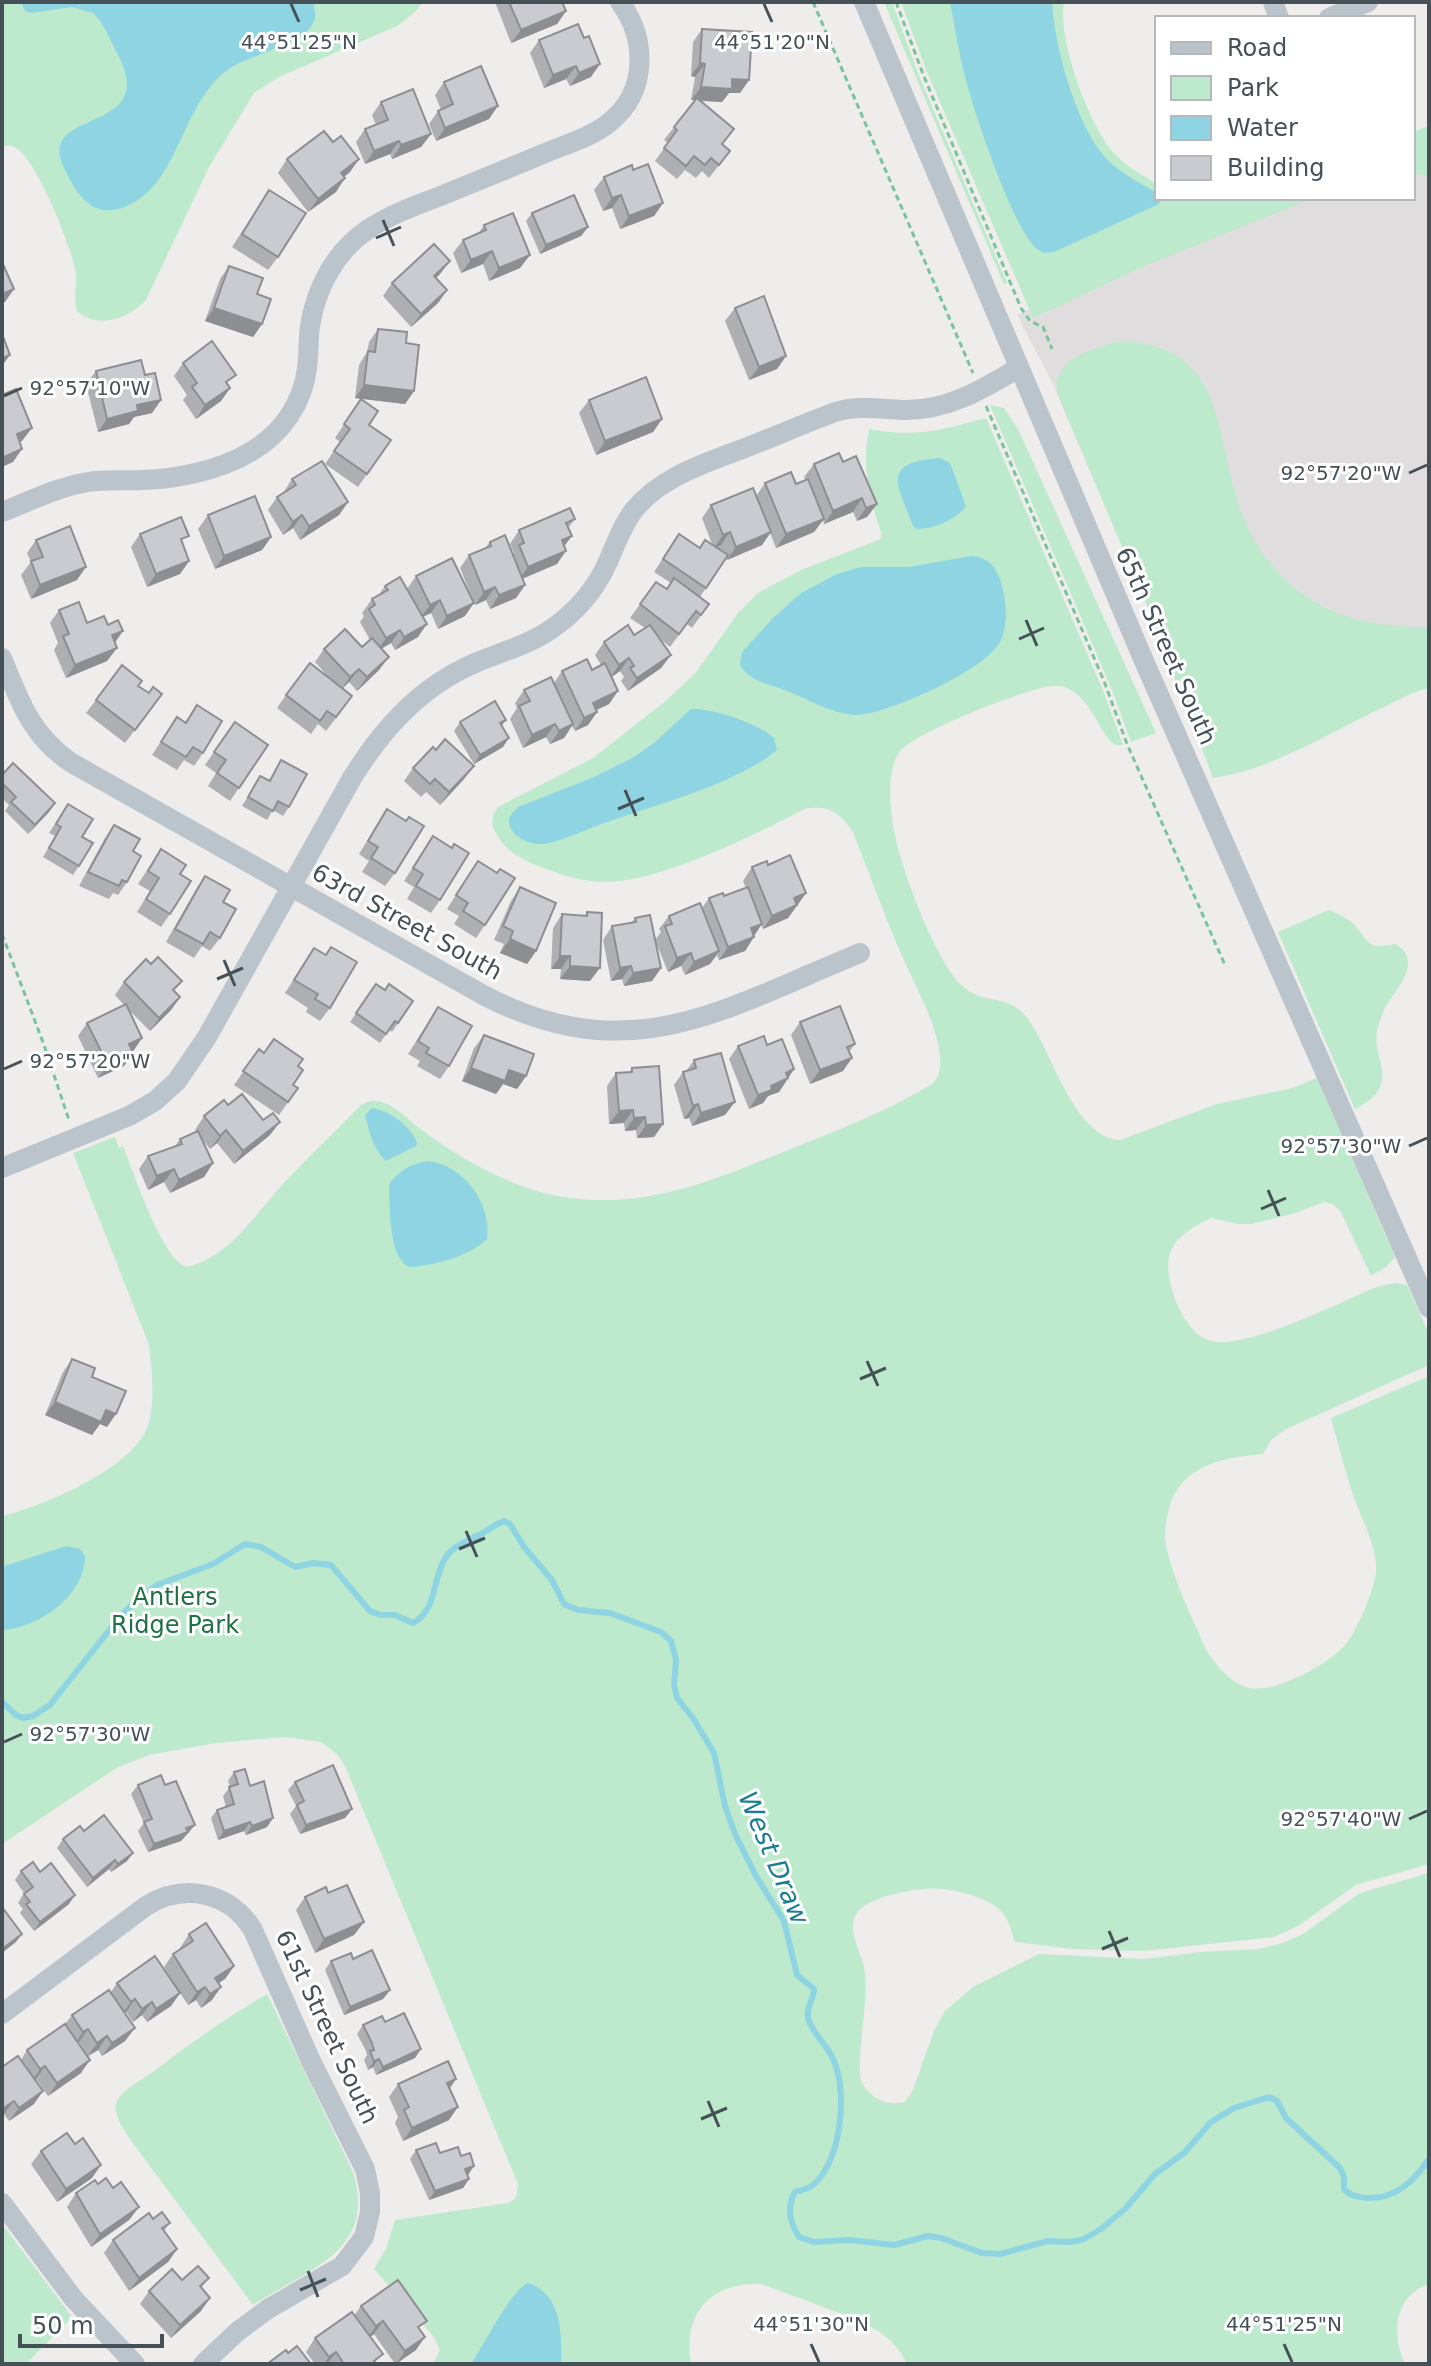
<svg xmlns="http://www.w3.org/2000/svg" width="1431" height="2366" font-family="'DejaVu Sans',sans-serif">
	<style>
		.education { fill: #dfdddd }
		.green { fill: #bde9cc }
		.water { fill: #8ed4e2 }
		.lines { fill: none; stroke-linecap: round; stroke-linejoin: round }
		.stream { stroke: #8ed4e2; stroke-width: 6 }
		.path { stroke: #79c49c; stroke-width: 3; stroke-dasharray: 6 4; stroke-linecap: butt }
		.minor { stroke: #bbc4ca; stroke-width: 20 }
		.wall { fill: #aeafb3 }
		.shaded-wall { fill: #8d8e92 }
		.building { fill: #cacbd0; stroke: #8d8e92; stroke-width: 2 }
		.ticks { fill: none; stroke: #465057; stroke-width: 3 }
		.labels { text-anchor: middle; stroke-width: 6; stroke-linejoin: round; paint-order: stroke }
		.street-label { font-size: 24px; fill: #465057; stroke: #fff }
		.park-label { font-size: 24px; fill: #1f7144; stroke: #fff }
		.water-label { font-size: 26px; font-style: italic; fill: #197c91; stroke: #fff }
		.ticks-label { font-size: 20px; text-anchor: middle; fill: #465057; stroke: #fff; stroke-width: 6; stroke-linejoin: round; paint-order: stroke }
	</style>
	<rect width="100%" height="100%" fill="#efecec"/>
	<path class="education" d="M 1429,144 L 1429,673 L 1192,725 L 1146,603 L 1054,386 L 1017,315 L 1300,198 L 1413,198 L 1413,151 Z"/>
	<g class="green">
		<path d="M 2,2 L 423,2 L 415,12 L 397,26 L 281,76 L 254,93 L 209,167 L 146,300 C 130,318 97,330 77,311 C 73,298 77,287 76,274 C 73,250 36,156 14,147 C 11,145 6,146 2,146 Z"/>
		<path d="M 884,2 L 892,2 L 919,76 L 1007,283 L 1004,284 Z"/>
		<path d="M 901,2 L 1064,2 C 1057,39 1088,121 1111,150 C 1123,165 1141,174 1157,184 L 1157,198 L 1313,198 L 1142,267 L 1033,318 L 927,72 Z"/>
		<path d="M 1429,126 L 1429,175 L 1413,174 L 1413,132 Z"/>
		<path d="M 1120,341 C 1230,345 1213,439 1243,517 C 1260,560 1295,597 1339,614 C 1368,625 1398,626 1429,628 L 1429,688 C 1414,691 1398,700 1384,707 C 1328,733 1274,769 1213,778 L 1146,603 L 1057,393 C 1052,359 1094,348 1120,341 Z"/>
		<path d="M 990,405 L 1004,408 L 1019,431 L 1156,733 L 1131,742 L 1112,690 Z"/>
		<path d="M 986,418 L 1104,693 L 1123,745 L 1116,745 L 1110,741 C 1097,724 1088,698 1069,689 C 1064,686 1057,685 1051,686 C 1026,689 909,734 898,754 C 887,773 890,804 893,825 C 898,861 937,969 966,989 C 991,1007 1011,991 1032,1025 C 1053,1057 1076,1138 1120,1140 L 1217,1104 L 1292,1088 L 1317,1078 L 1395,1257 L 1386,1267 L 1371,1276 L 1341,1212 L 1333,1204 L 1324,1202 L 1292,1214 L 1251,1224 L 1238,1224 L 1211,1218 C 1196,1225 1176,1236 1170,1253 C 1162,1279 1183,1334 1211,1341 C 1248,1350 1342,1301 1379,1286 L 1395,1283 L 1407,1285 L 1429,1334 L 1429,1365 L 1286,1429 L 1271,1440 L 1263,1454 C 1224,1457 1181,1465 1169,1508 C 1166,1520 1164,1533 1166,1545 C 1173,1581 1192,1616 1206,1650 C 1216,1665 1228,1681 1246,1687 C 1271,1696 1328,1665 1345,1645 C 1357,1631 1374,1591 1376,1572 C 1378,1548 1361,1518 1353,1495 C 1345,1470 1338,1444 1331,1418 L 1429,1376 L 1429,1864 L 1356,1885 L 1298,1926 L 1274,1937 L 1143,1951 L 1073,1949 L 1015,1942 C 1011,1930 1009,1918 999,1909 C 985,1897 959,1891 942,1889 C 923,1886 866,1896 856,1914 C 846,1931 863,1955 865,1973 C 868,2008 858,2043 860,2077 C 866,2096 885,2107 905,2102 L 913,2090 L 934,2031 L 945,2011 L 973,1987 L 1039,1954 L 1144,1959 L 1201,1952 L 1259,1949 L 1283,1943 L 1303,1934 L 1360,1893 L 1429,1873 L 1429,2284 C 1394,2296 1391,2334 1405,2364 L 907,2364 C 891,2328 854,2319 821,2306 C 801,2299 781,2291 761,2284 C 711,2282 682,2313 691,2364 L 433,2364 L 440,2350 L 434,2337 L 374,2269 L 386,2249 L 395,2220 L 508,2203 L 516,2198 L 518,2184 L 345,1766 L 337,1754 L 321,1742 L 286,1737 L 216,1743 L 149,1755 L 118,1767 L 2,1844 L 2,1516 C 42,1507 139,1466 149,1422 C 155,1399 152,1365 148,1342 L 73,1153 L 115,1137 L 119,1148 L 123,1146 C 134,1173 161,1257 186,1267 C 229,1258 255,1214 283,1184 C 308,1157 335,1132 361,1105 C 369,1101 374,1099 384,1103 C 399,1108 410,1122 423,1131 C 465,1162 519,1192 571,1198 C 651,1208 716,1179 788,1150 C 838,1130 886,1112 932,1084 C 943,1074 941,1058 938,1044 C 931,1011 911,978 898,947 C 882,909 868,870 853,832 C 840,813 830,805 807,808 C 756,834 663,881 606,882 C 585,882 565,876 546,869 C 531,863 515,857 504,845 C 494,832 487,821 498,807 L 593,758 L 667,700 L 697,671 L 738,613 L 758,593 L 801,570 L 881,539 L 881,532 C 868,493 862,471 869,429 C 917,438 941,430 986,418 Z"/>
		<path d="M 1329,910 C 1339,914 1350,919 1357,928 C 1372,947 1369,948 1396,944 C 1427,965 1389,994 1382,1015 C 1378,1025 1375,1035 1377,1046 C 1379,1061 1387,1074 1379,1089 C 1374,1099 1364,1104 1355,1109 L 1278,932 Z"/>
		<path d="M 267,1994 L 353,2172 C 378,2252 306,2270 253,2305 L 135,2146 C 128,2135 111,2115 117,2101 C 122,2090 140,2081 150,2074 C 188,2045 226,2018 267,1994 Z"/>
		<path d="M 2,2224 L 72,2317 L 26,2364 L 2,2364 Z"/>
	</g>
	<g class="water">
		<path d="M 21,2 L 313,2 C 315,10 317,18 312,25 C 303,42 250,56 232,67 C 191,93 184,148 156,183 C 141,202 110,221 88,203 C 77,194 70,180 64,168 C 34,105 166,138 115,49 C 109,37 103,22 93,13 L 72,7 L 31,13 L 25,11 Z"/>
		<path d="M 950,2 L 1052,2 C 1054,45 1076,124 1104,156 C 1118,172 1138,182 1156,192 L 1157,198 L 1160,198 L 1159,204 L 1054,252 C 1047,253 1043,254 1037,249 C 1014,231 974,112 966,80 C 959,55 955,28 950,2 Z"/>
		<path d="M 940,458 L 950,463 L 966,506 C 956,520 933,529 917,529 L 913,526 C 897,483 880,463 940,458 Z"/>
		<path d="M 972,556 C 989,558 996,567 1001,582 C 1006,600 1009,625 1000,642 C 985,670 887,715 855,715 C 833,714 812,701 792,693 C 775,685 750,683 740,665 L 742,652 L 774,617 L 801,593 L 837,574 L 861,567 L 909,567 Z"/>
		<path d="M 691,709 C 712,708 758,723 774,738 L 777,750 C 738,783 656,805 607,822 C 586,829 565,841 543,844 C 530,845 511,837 509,823 C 508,816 514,812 518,807 L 592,778 L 634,757 L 654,743 Z"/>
		<path d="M 372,1108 C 390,1111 411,1126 417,1143 L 416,1146 L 386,1161 C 373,1148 369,1132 365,1115 Z"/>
		<path d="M 428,1161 C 464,1165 492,1204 487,1239 C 470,1256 433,1266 409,1267 C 388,1257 390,1206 389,1185 C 397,1171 413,1163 428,1161 Z"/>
		<path d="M 66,1546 L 80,1549 L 85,1556 C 85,1596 38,1628 2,1630 L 2,1567 Z"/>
		<path d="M 528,2283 C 562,2294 562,2334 561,2364 L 471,2364 C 485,2344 510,2291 528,2283 Z"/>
	</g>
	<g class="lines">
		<path class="stream" d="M 2,1702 L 16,1715 L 23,1718 L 33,1716 L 50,1705 L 114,1624 L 135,1601 L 157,1585 L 213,1564 L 245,1544 L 261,1547 L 295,1567 L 313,1563 L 331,1565 L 370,1611 L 381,1615 L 395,1615 L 413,1623 C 438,1610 432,1577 446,1557 C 455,1544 470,1540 483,1533 C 491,1528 497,1523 505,1521 L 510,1524 L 524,1547 L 552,1580 L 564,1604 L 578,1610 L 610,1613 L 661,1632 L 671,1641 L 676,1660 L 674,1685 L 677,1698 L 693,1718 L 714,1753 L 725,1806 L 735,1834 L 756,1876 L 784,1921 L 797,1975 L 814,1989 C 814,2000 806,2006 808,2018 C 812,2034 828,2045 834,2061 C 848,2093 841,2162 813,2185 C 808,2189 801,2190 795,2192 C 786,2208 790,2222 799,2237 L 814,2242 L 850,2240 L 894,2245 L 928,2236 L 941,2238 L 982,2253 L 1000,2254 L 1048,2241 L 1069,2242 L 1082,2240 L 1101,2229 L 1125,2209 L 1155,2174 L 1184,2153 L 1211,2122 L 1234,2108 L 1269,2097 L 1277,2101 L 1286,2118 L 1340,2168 L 1344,2177 L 1344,2189 C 1350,2196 1358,2197 1367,2198 C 1396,2199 1414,2181 1429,2159"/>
		<g class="path">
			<path d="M 813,2 L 973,373"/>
			<path d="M 896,2 L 923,74 L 1021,308 L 1030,321 L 1043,327 L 1052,349"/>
			<path d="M 986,406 L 1104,681 L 1127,744 L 1225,965"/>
			<path d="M 2,934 L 44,1045 L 69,1120"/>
		</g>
		<g class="minor">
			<path d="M 864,2 L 1144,661 L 1429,1308"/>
			<path d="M 1273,2 L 1279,18"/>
			<path d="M 1329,18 L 1368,2"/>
			<path d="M 2,512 C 30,501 58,487 88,482 C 106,479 124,481 142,480 C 178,479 221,470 252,451 C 282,433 303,403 307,368 C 309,354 308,340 310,326 C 316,288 335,252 367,230 C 389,215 414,206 438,197 C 474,182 510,168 545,153 C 567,144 592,137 610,122 C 648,91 647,39 620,2"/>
			<path d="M 2,658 C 20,701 30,734 70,762 L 485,996 C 632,1071 723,1009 860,953"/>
			<path d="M 2,1168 L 129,1116 L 155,1101 L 177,1081 L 207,1037 L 352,778 C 383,728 420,687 475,663 C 503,651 531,645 557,625 C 576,611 593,591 604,570 C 614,550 620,528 634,510 C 662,475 710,462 750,446 C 778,435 806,423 835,412 C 858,405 879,409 903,410 C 946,411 982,390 1018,368"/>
			<path d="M 2,2014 L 146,1906 C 183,1883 229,1891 253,1930 L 310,2059 L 365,2169 L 370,2193 L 370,2212 L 364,2237 L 342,2266 L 268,2309 L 237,2332 L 203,2364"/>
			<path d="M 2,2203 L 73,2298 L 135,2364"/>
		</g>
	</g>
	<g class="wall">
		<path d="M 495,2 L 562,2 L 566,11 L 557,24 L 511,43 Z"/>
		<path d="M 702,29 L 749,80 L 740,93 L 729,93 L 722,102 L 699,101 L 723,145 L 730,151 L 709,178 L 702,171 L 696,178 L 685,170 L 677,179 L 655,161 L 668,143 L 664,140 L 695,100 L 691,100 L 695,77 L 691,76 L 693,42 Z"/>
		<path d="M 539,40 L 591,77 L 570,86 L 566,79 L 544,88 L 530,53 Z"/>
		<path d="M 444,82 L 489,119 L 436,141 L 429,124 L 438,111 L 441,110 L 435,95 Z"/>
		<path d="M 381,102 L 431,134 L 421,147 L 392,159 L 390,154 L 365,164 L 356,142 L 365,129 L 376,125 L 372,115 Z"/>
		<path d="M 287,159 L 350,172 L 344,177 L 336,192 L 308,212 L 278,173 Z"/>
		<path d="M 633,170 L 663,203 L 654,216 L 620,229 L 612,208 L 603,211 L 594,190 L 604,177 Z"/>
		<path d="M 269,190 L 278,257 L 268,270 L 232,247 Z"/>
		<path d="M 532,213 L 588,227 L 581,236 L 540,254 L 526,221 Z"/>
		<path d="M 484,225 L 530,255 L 520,268 L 489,281 L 483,264 L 461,273 L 453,253 L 463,240 L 478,234 Z"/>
		<path d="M 450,261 L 436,278 L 447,290 L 438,303 L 411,327 L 383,296 L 392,283 Z"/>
		<path d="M 229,266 L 257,294 L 262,324 L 253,337 L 205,321 L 220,279 Z"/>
		<path d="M 735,308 L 786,356 L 777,369 L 749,380 L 725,321 Z"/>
		<path d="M 378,329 L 406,343 L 414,391 L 405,404 L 355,398 L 359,365 L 367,352 L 369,342 Z"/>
		<path d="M 183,363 L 230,388 L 221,401 L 196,419 L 183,400 L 187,395 L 174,376 Z"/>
		<path d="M 96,371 L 145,375 L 161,400 L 152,413 L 134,417 L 129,424 L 98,432 L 86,384 Z"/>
		<path d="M 361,399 L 369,425 L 391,440 L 358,487 L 325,464 L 340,442 L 335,438 Z"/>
		<path d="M 589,400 L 662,419 L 653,432 L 596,455 L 579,413 Z"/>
		<path d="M 843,462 L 877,504 L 867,517 L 857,521 L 853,512 L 824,524 L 823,520 L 814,532 L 776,548 L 770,533 L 762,545 L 727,560 L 726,558 L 700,597 L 709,604 L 692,628 L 687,624 L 670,647 L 660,639 L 671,655 L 661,668 L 628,691 L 621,681 L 624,677 L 620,671 L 611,677 L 618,691 L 609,704 L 596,710 L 597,712 L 588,725 L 575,731 L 572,726 L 564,738 L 550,744 L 546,737 L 523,748 L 510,719 L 517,708 L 515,703 L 524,690 L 554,683 L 562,671 L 592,670 L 601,665 L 595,655 L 604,642 L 634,635 L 645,628 L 630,618 L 656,582 L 667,589 L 671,583 L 654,572 L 679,534 L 699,547 L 712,544 L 702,518 L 711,505 L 756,496 L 765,483 L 796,484 L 806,480 L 804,477 L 814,464 Z"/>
		<path d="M 292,479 L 348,502 L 339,515 L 300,540 L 293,528 L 283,535 L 268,510 L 277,497 L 283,493 Z"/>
		<path d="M 208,515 L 271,537 L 262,550 L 215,569 L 198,529 Z"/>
		<path d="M 575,519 L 568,528 L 564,546 L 557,564 L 522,579 L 525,585 L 516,598 L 490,609 L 486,600 L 475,605 L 460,568 L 469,555 L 485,548 L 490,542 L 512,554 L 514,553 L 510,544 L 519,530 Z"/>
		<path d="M 140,534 L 183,545 L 189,561 L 180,574 L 147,587 L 131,547 Z"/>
		<path d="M 36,540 L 77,580 L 31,599 L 21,575 L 31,562 L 27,553 Z"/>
		<path d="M 416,576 L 465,616 L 438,629 L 431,613 L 423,617 L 418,637 L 395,650 L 391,643 L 381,649 L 379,670 L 357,691 L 349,682 L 343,688 L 343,709 L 326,731 L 318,724 L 311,734 L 277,708 L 286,695 L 331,680 L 315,662 L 324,649 L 362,647 L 370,640 L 360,622 L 364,616 L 362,613 L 372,599 L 378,596 L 385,586 L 407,589 Z"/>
		<path d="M 59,610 L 87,623 L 115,643 L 117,648 L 107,661 L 66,678 L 54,650 L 58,643 L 50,623 Z"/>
		<path d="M 149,693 L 162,694 L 125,743 L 86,713 L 96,700 Z"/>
		<path d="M 197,705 L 203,753 L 194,766 L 184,760 L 177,770 L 152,755 L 177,717 L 185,722 Z"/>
		<path d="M 506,720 L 502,726 L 503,747 L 474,764 L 454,731 L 460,722 Z"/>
		<path d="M 235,722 L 268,745 L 230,801 L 208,786 L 216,773 L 205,765 Z"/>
		<path d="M 281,760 L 289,807 L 283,816 L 273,810 L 267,820 L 242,806 L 260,776 L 269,780 Z"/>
		<path d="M 413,768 L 464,779 L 440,805 L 426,792 L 421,797 L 404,781 Z"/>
		<path d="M 2,775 L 55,803 L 49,812 L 28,834 L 5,811 L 9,805 L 2,798 Z"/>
		<path d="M 68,804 L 82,837 L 79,866 L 73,875 L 43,857 L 55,836 L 49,833 Z"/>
		<path d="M 387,809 L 395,873 L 385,886 L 362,872 L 369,861 L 359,854 Z"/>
		<path d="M 114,825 L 133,851 L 127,882 L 118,895 L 113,893 L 109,899 L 79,886 L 105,838 Z"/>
		<path d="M 433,836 L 440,900 L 431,913 L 407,899 L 414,887 L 404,881 Z"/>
		<path d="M 161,849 L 180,874 L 170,914 L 161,927 L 137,912 L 150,891 L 138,884 Z"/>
		<path d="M 478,861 L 485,925 L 476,938 L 454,924 L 459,916 L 447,909 Z"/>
		<path d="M 768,865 L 806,893 L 788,918 L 763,929 L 761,925 L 745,951 L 719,960 L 717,955 L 710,964 L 685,975 L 681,966 L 668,972 L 655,940 L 661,968 L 652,981 L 624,986 L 622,979 L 611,981 L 603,940 L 612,926 L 632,922 L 635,918 L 655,940 L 661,932 L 659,929 L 669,916 L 702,908 L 709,898 L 724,896 L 746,888 L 743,881 L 752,867 Z"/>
		<path d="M 205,876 L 223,902 L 220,938 L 210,951 L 202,946 L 194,958 L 166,942 L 196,889 Z"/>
		<path d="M 520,887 L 536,951 L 527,964 L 500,953 L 504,944 L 494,940 L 511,901 Z"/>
		<path d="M 587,912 L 590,981 L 560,979 L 561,969 L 551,969 L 553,928 L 562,914 L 584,916 Z"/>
		<path d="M 314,948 L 325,955 L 330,1008 L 320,1021 L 306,1012 L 308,1008 L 285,993 Z"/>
		<path d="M 124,982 L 175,991 L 180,997 L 171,1010 L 150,1031 L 128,1009 L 142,1038 L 124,1066 L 98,1078 L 78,1036 L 87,1023 L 124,1005 L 115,995 Z"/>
		<path d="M 376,984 L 385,990 L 413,1001 L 392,1032 L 389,1030 L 380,1043 L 350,1022 Z"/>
		<path d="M 438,1007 L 449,1066 L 440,1079 L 417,1066 L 420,1061 L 408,1054 Z"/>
		<path d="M 800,1022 L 855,1044 L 849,1052 L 843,1071 L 810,1084 L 791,1035 Z"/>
		<path d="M 484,1035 L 526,1076 L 517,1089 L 503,1084 L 496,1094 L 462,1081 L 474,1048 Z"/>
		<path d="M 767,1045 L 794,1069 L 779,1092 L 768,1096 L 763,1103 L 749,1109 L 729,1059 L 738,1046 Z"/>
		<path d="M 259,1049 L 264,1053 L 298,1066 L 293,1085 L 298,1088 L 279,1115 L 234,1085 Z"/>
		<path d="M 694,1060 L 725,1115 L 692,1126 L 689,1118 L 684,1119 L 674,1085 L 683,1072 L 687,1070 Z"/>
		<path d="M 632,1068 L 663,1124 L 654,1137 L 637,1138 L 636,1130 L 625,1131 L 624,1123 L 609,1124 L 607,1086 L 616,1073 L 629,1072 Z"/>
		<path d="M 228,1105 L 270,1135 L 234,1164 L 217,1143 L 210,1149 L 201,1138 L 213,1163 L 204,1177 L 170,1193 L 164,1182 L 148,1190 L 139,1169 L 148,1156 L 175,1146 L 180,1139 L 196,1131 L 195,1130 L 204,1116 Z"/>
		<path d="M 72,1359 L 92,1377 L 107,1427 L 100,1424 L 92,1435 L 45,1415 L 63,1372 Z"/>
		<path d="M 234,1772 L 250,1786 L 273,1818 L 267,1827 L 246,1835 L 244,1831 L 218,1840 L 211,1818 L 217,1810 L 226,1807 L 223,1796 L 230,1787 L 228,1781 Z"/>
		<path d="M 295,1782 L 352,1809 L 345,1818 L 300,1834 L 290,1814 L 296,1806 L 288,1790 Z"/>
		<path d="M 138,1785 L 165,1785 L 195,1825 L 181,1841 L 148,1852 L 138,1831 L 144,1823 L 131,1794 Z"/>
		<path d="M 84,1831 L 133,1853 L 127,1861 L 111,1872 L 109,1869 L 87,1887 L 57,1848 L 63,1839 Z"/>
		<path d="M 21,1871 L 40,1872 L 69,1904 L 34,1931 L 20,1913 L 23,1909 L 18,1903 L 24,1893 L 15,1880 Z"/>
		<path d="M 328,1893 L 364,1922 L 354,1935 L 315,1953 L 296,1910 L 305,1897 Z"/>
		<path d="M 189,1934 L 234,1966 L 225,1979 L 219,1983 L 212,2000 L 201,2008 L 196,2000 L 188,2005 L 180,1993 L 171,2006 L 147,2022 L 142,2015 L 133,2022 L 126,2012 L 125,2013 L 125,2041 L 102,2056 L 98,2050 L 88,2056 L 79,2042 L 81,2073 L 48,2096 L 36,2079 L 34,2104 L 9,2121 L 4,2114 L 2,2116 L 2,2067 L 21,2060 L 27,2050 L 65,2024 L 72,2015 L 111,1992 L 117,1983 L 179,1991 L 164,1967 L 173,1954 L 181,1949 L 180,1948 Z"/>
		<path d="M 353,1959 L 390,1990 L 383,1999 L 344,2015 L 325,1970 L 331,1961 Z"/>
		<path d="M 385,2022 L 415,2058 L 376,2075 L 373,2067 L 368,2070 L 364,2060 L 367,2055 L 366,2051 L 357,2034 L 363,2025 Z"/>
		<path d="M 456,2079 L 450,2088 L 449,2120 L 403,2141 L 395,2123 L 398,2117 L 389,2097 L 398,2084 Z"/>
		<path d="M 75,2144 L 92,2178 L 57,2202 L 31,2164 L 41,2151 Z"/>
		<path d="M 416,2150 L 461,2156 L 469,2179 L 463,2188 L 429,2200 L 410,2159 Z"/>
		<path d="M 98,2184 L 139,2207 L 129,2220 L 91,2247 L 67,2207 L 76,2193 Z"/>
		<path d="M 153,2219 L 170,2223 L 164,2231 L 177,2249 L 168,2262 L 129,2291 L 104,2253 L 113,2240 Z"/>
		<path d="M 209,2278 L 201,2288 L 201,2311 L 171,2338 L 140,2304 L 149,2291 L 182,2280 Z"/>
		<path d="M 361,2306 L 420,2330 L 416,2350 L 395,2364 L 374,2334 L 370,2337 L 376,2364 L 315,2364 L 306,2352 L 315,2338 L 354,2316 Z"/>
	</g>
	<g class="shaded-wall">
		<path d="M 566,11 L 557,24 L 511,43 L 521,30 Z"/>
		<path d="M 700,63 L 705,64 L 695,77 L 691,76 Z"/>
		<path d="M 600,64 L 591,77 L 570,86 L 579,73 Z"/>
		<path d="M 576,66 L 566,79 L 544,88 L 553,75 Z"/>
		<path d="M 732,79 L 749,80 L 740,93 L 729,93 L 722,102 L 691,100 L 701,87 Z"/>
		<path d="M 498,106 L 489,119 L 436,141 L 445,128 Z"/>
		<path d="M 431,134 L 421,147 L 392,159 L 401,145 Z"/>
		<path d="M 399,141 L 390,154 L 365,164 L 374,151 Z"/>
		<path d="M 359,159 L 350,172 L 332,186 L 341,173 Z"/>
		<path d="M 345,178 L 336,192 L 308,212 L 318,199 Z"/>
		<path d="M 621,195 L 612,208 L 603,211 L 612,198 Z"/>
		<path d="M 663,203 L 654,216 L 620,229 L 629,216 Z"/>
		<path d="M 588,227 L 581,236 L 540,254 L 546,245 Z"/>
		<path d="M 492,251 L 483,264 L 461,273 L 471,260 Z"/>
		<path d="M 530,255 L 520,268 L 489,281 L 499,268 Z"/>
		<path d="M 450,261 L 440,274 L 425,289 L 434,276 Z"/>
		<path d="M 14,289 L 5,302 L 2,303 L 2,294 Z"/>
		<path d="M 447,290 L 438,303 L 411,327 L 421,314 Z"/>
		<path d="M 214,308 L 262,324 L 253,337 L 205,321 Z"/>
		<path d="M 10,355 L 2,366 L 2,358 Z"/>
		<path d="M 786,356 L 777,369 L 749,380 L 759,367 Z"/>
		<path d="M 364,385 L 414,391 L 405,404 L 355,398 Z"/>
		<path d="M 230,388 L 221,401 L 196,419 L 205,405 Z"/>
		<path d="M 161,400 L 152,413 L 134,417 L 129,424 L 98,432 L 107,419 L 137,405 Z"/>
		<path d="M 662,419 L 653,432 L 596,455 L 605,441 Z"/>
		<path d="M 32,428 L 22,441 L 7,447 L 17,434 Z"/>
		<path d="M 22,449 L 13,462 L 2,467 L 2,458 Z"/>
		<path d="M 862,498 L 853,512 L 824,524 L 833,511 Z"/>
		<path d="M 348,502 L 339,515 L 300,540 L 309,526 Z"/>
		<path d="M 877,504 L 867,517 L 857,521 L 866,508 Z"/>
		<path d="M 302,515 L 293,528 L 283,535 L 293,522 Z"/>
		<path d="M 824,519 L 814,532 L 776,548 L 786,534 Z"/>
		<path d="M 730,532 L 721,545 L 714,548 L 723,535 Z"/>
		<path d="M 771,532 L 762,545 L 727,560 L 736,547 Z"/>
		<path d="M 572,536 L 562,549 L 562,540 Z"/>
		<path d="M 271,537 L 262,550 L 215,569 L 224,556 Z"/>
		<path d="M 566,551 L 557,564 L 519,580 L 528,567 Z"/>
		<path d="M 189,561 L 180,574 L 147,587 L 156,574 Z"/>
		<path d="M 86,567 L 77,580 L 31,599 L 40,585 Z"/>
		<path d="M 525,585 L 516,598 L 490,609 L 499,595 Z"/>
		<path d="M 495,587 L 486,600 L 475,605 L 484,592 Z"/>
		<path d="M 440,600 L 431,613 L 420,618 L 430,605 Z"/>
		<path d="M 474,603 L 465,616 L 438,629 L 447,616 Z"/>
		<path d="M 427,624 L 418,637 L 395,650 L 404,637 Z"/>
		<path d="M 400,630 L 391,643 L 377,651 L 386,638 Z"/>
		<path d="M 123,631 L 114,644 L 112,635 Z"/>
		<path d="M 117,648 L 107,661 L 66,678 L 75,665 Z"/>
		<path d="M 671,655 L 661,668 L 628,691 L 637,678 Z"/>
		<path d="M 389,657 L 379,670 L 357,691 L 367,677 Z"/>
		<path d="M 629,658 L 620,671 L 610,678 L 619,665 Z"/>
		<path d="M 359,669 L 349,682 L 341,690 L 350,677 Z"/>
		<path d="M 618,691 L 609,704 L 584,716 L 593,703 Z"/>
		<path d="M 597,712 L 588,725 L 575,731 L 584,718 Z"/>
		<path d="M 555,724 L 546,737 L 523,748 L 532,735 Z"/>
		<path d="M 573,724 L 564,738 L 550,744 L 559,731 Z"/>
		<path d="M 509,738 L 503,747 L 474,764 L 480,755 Z"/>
		<path d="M 474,766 L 464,779 L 440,805 L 449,792 Z"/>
		<path d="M 55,803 L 49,812 L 28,834 L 35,825 Z"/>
		<path d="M 806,893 L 788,918 L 763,929 L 772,916 L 794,898 Z"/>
		<path d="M 762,924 L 753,937 L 751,928 Z"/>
		<path d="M 754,937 L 745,951 L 719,960 L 728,947 Z"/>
		<path d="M 510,939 L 536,951 L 527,964 L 500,953 Z"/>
		<path d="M 719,951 L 710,964 L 685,975 L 694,962 Z"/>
		<path d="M 691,953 L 681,966 L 668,972 L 677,958 Z"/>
		<path d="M 560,956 L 570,956 L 561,969 L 551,969 Z"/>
		<path d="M 570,966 L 600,968 L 590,981 L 560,979 Z"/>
		<path d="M 631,966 L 622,979 L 611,981 L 620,968 Z"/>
		<path d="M 661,968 L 652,981 L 624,986 L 633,973 Z"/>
		<path d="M 180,997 L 171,1010 L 150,1031 L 159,1018 Z"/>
		<path d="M 142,1038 L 133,1051 L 129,1044 Z"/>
		<path d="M 133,1053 L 124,1066 L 98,1078 L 108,1065 Z"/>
		<path d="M 852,1058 L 843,1071 L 810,1084 L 820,1070 Z"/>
		<path d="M 471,1068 L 509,1070 L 526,1076 L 517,1089 L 503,1084 L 496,1094 L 462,1081 Z"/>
		<path d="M 794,1069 L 779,1092 L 768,1096 L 763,1103 L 749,1109 L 758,1095 L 786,1073 Z"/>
		<path d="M 735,1102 L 725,1115 L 692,1126 L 701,1113 Z"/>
		<path d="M 698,1104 L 689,1118 L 684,1119 L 693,1106 Z"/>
		<path d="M 633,1110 L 624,1123 L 609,1124 L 619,1111 Z"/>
		<path d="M 645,1117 L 636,1130 L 625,1131 L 634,1118 Z"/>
		<path d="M 280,1122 L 270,1135 L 234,1164 L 243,1151 Z"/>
		<path d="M 663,1124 L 654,1137 L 637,1138 L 646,1125 Z"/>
		<path d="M 226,1130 L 217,1143 L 210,1149 L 220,1136 Z"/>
		<path d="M 213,1163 L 204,1177 L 170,1193 L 179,1180 Z"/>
		<path d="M 174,1169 L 164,1182 L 148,1190 L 157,1176 Z"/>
		<path d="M 55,1402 L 106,1410 L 116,1414 L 107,1427 L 100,1424 L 92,1435 L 45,1415 Z"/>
		<path d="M 352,1809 L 345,1818 L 300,1834 L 306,1825 Z"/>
		<path d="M 273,1818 L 267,1827 L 246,1835 L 252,1826 Z"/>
		<path d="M 250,1822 L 244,1831 L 218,1840 L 224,1831 Z"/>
		<path d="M 195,1825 L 181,1841 L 148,1852 L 154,1844 Z"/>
		<path d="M 133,1853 L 127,1861 L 111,1872 L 118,1864 Z"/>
		<path d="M 115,1860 L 109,1869 L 87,1887 L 93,1878 Z"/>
		<path d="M 75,1895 L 69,1904 L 34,1931 L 40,1922 Z"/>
		<path d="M 364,1922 L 354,1935 L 315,1953 L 324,1939 Z"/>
		<path d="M 22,1934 L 16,1942 L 2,1953 L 2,1949 Z"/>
		<path d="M 234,1966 L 225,1979 L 206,1991 L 215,1978 Z"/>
		<path d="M 205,1987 L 196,2000 L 188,2005 L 197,1992 Z"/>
		<path d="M 221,1987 L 212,2000 L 201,2008 L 210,1994 Z"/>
		<path d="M 390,1990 L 383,1999 L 344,2015 L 350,2007 Z"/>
		<path d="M 180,1993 L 171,2006 L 147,2022 L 156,2009 Z"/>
		<path d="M 135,1999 L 126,2012 L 121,2015 L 131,2002 Z"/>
		<path d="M 152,2002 L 142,2015 L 133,2022 L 142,2009 Z"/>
		<path d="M 135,2028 L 125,2041 L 102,2056 L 112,2043 Z"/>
		<path d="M 88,2029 L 79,2042 L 74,2045 L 83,2032 Z"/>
		<path d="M 107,2036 L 98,2050 L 88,2056 L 97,2043 Z"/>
		<path d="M 421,2049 L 415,2058 L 376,2075 L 383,2067 Z"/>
		<path d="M 379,2059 L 373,2067 L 368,2070 L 374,2061 Z"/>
		<path d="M 90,2060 L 81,2073 L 48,2096 L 57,2083 Z"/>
		<path d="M 45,2066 L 36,2079 L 31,2082 L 40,2069 Z"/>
		<path d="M 456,2079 L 447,2092 L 447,2083 Z"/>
		<path d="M 43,2091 L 34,2104 L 9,2121 L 19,2108 Z"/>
		<path d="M 14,2101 L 4,2114 L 2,2116 L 2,2109 Z"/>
		<path d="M 458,2107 L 449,2120 L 403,2141 L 412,2128 Z"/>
		<path d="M 101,2165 L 92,2178 L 57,2202 L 66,2189 Z"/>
		<path d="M 474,2166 L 468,2175 L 465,2169 Z"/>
		<path d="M 469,2179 L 463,2188 L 429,2200 L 435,2191 Z"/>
		<path d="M 139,2207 L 129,2220 L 91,2247 L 100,2234 Z"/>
		<path d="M 177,2249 L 168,2262 L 129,2291 L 139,2278 Z"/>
		<path d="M 210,2298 L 201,2311 L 171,2338 L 180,2325 Z"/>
		<path d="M 383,2321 L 374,2334 L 366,2340 L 376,2326 Z"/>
		<path d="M 425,2337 L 416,2350 L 396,2364 L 405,2351 Z"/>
		<path d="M 336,2352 L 327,2364 L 324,2364 L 329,2357 Z"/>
	</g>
	<g class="building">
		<path d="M 509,2 L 562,2 L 566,11 L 521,30 Z"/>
		<path d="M 578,24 L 584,38 L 589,36 L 600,64 L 579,73 L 576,66 L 553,75 L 539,40 Z"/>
		<path d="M 702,29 L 752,32 L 749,80 L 732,79 L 732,89 L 701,87 L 705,64 L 700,63 Z"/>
		<path d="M 481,66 L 498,106 L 445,128 L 438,111 L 453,104 L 444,82 Z"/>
		<path d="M 413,89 L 431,134 L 401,145 L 399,141 L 374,151 L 365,129 L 388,120 L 381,102 Z"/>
		<path d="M 697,98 L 734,129 L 722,144 L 730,151 L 719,165 L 711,158 L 705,165 L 694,156 L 686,166 L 664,148 L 677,130 L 674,127 Z"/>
		<path d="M 324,131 L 333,142 L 341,136 L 359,159 L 341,173 L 345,178 L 318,199 L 287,159 Z"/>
		<path d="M 648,164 L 663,203 L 629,216 L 621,195 L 612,198 L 604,177 L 632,165 L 633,170 Z"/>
		<path d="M 269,190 L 306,213 L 278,257 L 242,234 Z"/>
		<path d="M 574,195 L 588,227 L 546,245 L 532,213 Z"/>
		<path d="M 513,213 L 530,255 L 499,268 L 492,251 L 471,260 L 463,240 L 486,230 L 484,225 Z"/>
		<path d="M 434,244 L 450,261 L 434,276 L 447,290 L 421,314 L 392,283 Z"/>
		<path d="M 2,262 L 14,289 L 2,294 Z"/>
		<path d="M 229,266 L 263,278 L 257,294 L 271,299 L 262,324 L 214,308 Z"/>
		<path d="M 764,296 L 786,356 L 759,367 L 735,308 Z"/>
		<path d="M 378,329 L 407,332 L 406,343 L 419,345 L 414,391 L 364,385 L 368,351 L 375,352 Z"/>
		<path d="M 2,334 L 10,355 L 2,358 Z"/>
		<path d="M 212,341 L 236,375 L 226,382 L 230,388 L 205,405 L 192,387 L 197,383 L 183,363 Z"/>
		<path d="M 141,360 L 145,375 L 155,373 L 161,400 L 137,405 L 138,411 L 107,419 L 96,371 Z"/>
		<path d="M 646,377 L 662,419 L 605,441 L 589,400 Z"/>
		<path d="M 16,389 L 32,428 L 17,434 L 22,449 L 2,458 L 2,395 Z"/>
		<path d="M 361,399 L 378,411 L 369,425 L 391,440 L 367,474 L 334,451 L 350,429 L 344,424 Z"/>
		<path d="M 839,453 L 843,462 L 856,456 L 877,504 L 866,508 L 862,498 L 833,511 L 814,464 Z"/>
		<path d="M 322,461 L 348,502 L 309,526 L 302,515 L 293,522 L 277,497 L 296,485 L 292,479 Z"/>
		<path d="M 791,472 L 796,484 L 808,479 L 824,519 L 786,534 L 765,483 Z"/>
		<path d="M 753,488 L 771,532 L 736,547 L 730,532 L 723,535 L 711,505 Z"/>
		<path d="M 255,496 L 271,537 L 224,556 L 208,515 Z"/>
		<path d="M 570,508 L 575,519 L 566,523 L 572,536 L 562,540 L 566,551 L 528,567 L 519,545 L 524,543 L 519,530 Z"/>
		<path d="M 181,517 L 189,536 L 181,539 L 189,561 L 156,574 L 140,534 Z"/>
		<path d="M 70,526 L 86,567 L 40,585 L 31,561 L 43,557 L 36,540 Z"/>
		<path d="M 679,534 L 700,548 L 705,540 L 728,555 L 706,588 L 663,559 Z"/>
		<path d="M 505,535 L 525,585 L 499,595 L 495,587 L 484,592 L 469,555 L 491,546 L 490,542 Z"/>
		<path d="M 452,558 L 474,603 L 447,616 L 440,600 L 430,605 L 416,576 Z"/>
		<path d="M 400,577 L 427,624 L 404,637 L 400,630 L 386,638 L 369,609 L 375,605 L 372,599 L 388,590 L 385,586 Z"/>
		<path d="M 674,578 L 709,604 L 701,615 L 696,611 L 679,634 L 640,604 L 656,582 L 667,589 Z"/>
		<path d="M 79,602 L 87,623 L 104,616 L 108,625 L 118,620 L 123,631 L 112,635 L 117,648 L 75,665 L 63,636 L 69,634 L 59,610 Z"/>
		<path d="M 628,625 L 634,635 L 650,625 L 671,655 L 637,678 L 630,668 L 634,666 L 629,658 L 619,665 L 604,642 Z"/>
		<path d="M 345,629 L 362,647 L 372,638 L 389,657 L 367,677 L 359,669 L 350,677 L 324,649 Z"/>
		<path d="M 587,659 L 592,670 L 605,663 L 618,691 L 593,703 L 597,712 L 584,718 L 562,671 Z"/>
		<path d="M 310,663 L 352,696 L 336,717 L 327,711 L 320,721 L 286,695 Z"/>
		<path d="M 122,665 L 142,681 L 138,686 L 149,693 L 153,687 L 162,694 L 135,730 L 96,700 Z"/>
		<path d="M 551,677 L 573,724 L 559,731 L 555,724 L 532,735 L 519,706 L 530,701 L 524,690 Z"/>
		<path d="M 495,701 L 506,720 L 500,723 L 509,738 L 480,755 L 460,722 Z"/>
		<path d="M 197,705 L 222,721 L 203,753 L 193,747 L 186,757 L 161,742 L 177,717 L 186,723 Z"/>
		<path d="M 235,722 L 268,745 L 239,788 L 217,773 L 226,760 L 214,752 Z"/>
		<path d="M 445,739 L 474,766 L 449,792 L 435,779 L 430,784 L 413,768 L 433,747 L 436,750 Z"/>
		<path d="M 281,760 L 307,774 L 289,807 L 278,801 L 273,811 L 248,797 L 260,776 L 270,781 Z"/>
		<path d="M 13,763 L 55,803 L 35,825 L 11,802 L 16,797 L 2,783 L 2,775 Z"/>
		<path d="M 68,804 L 93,819 L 82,837 L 93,843 L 79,866 L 49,848 L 61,827 L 56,824 Z"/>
		<path d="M 387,809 L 406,821 L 409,817 L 424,826 L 395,873 L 371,858 L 378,847 L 368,841 Z"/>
		<path d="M 114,825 L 140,839 L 133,851 L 141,856 L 127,882 L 122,880 L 119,886 L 88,872 Z"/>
		<path d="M 433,836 L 452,848 L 454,844 L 469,853 L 440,900 L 416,886 L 423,874 L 413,868 Z"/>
		<path d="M 161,849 L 186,865 L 180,874 L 191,881 L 170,914 L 146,899 L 159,878 L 148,871 Z"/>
		<path d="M 790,855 L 806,893 L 794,898 L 797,905 L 772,916 L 752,867 L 767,861 L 768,865 Z"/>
		<path d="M 478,861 L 497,873 L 500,869 L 515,878 L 485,925 L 463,911 L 468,903 L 456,895 Z"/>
		<path d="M 205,876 L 230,890 L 223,902 L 236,909 L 220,938 L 210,932 L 203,944 L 175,929 Z"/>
		<path d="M 520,887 L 556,903 L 536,951 L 510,939 L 513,931 L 503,926 Z"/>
		<path d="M 748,887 L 762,924 L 751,928 L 754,937 L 728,947 L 709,898 L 723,893 L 724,896 Z"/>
		<path d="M 700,903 L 719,951 L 694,962 L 691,953 L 677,958 L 665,926 L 672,924 L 669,916 Z"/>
		<path d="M 587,912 L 602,913 L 600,968 L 570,966 L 570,956 L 560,956 L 562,914 L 587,916 Z"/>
		<path d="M 650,915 L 661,968 L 633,973 L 631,966 L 620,968 L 612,926 L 636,922 L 635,918 Z"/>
		<path d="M 331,947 L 357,962 L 330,1008 L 315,999 L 318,994 L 294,980 L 314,948 L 326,955 Z"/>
		<path d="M 158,957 L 182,981 L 173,990 L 180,997 L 159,1018 L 124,982 L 146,959 L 151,964 Z"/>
		<path d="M 376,984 L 385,990 L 389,984 L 413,1001 L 398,1023 L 395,1021 L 386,1034 L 356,1013 Z"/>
		<path d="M 126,1004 L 142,1038 L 129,1044 L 133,1053 L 108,1065 L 87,1023 Z"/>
		<path d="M 840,1006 L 855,1044 L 847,1047 L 852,1058 L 820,1070 L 800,1022 Z"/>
		<path d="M 438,1007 L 472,1026 L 449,1066 L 426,1053 L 429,1048 L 418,1041 Z"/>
		<path d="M 484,1035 L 534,1054 L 526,1076 L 509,1070 L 505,1081 L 471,1068 Z"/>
		<path d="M 764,1036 L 767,1045 L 782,1039 L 794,1069 L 786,1073 L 788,1078 L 771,1086 L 772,1090 L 758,1095 L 738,1046 Z"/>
		<path d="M 274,1039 L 303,1059 L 298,1066 L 303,1070 L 293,1085 L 298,1088 L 288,1102 L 243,1071 L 259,1049 L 264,1053 Z"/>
		<path d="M 721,1053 L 735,1102 L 701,1113 L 698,1104 L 693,1106 L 683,1072 L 696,1068 L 694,1060 Z"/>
		<path d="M 659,1066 L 663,1124 L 646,1125 L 645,1117 L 634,1118 L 633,1110 L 619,1111 L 616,1073 L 632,1072 L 632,1068 Z"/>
		<path d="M 242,1094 L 263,1120 L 273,1113 L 280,1122 L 243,1151 L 226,1130 L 220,1136 L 204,1116 L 224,1100 L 228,1105 Z"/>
		<path d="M 198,1131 L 213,1163 L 179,1180 L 174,1169 L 157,1176 L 148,1156 L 182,1144 L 180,1139 Z"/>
		<path d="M 72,1359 L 95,1368 L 92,1377 L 126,1391 L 116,1414 L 106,1410 L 101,1422 L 55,1402 Z"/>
		<path d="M 333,1765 L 352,1809 L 306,1825 L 297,1805 L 304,1801 L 295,1782 Z"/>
		<path d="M 245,1769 L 250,1786 L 264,1781 L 273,1818 L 252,1826 L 250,1822 L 224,1831 L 217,1810 L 234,1804 L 229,1787 L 238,1784 L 234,1772 Z"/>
		<path d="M 161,1775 L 165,1785 L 176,1781 L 195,1825 L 186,1828 L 188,1832 L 154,1844 L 144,1822 L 152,1819 L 138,1785 Z"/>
		<path d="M 104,1815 L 133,1853 L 118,1864 L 115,1860 L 93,1878 L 63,1839 L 80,1826 L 84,1831 Z"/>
		<path d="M 33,1862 L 40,1872 L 51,1863 L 75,1895 L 40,1922 L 26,1904 L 30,1902 L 24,1894 L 33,1887 L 21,1871 Z"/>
		<path d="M 347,1885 L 364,1922 L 324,1939 L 305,1897 L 326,1887 L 328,1893 Z"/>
		<path d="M 2,1907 L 22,1934 L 2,1949 Z"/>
		<path d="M 206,1923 L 234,1966 L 215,1978 L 221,1987 L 210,1994 L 205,1987 L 197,1992 L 173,1954 L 193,1941 L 189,1934 Z"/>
		<path d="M 372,1950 L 390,1990 L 350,2007 L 331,1961 L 351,1953 L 353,1959 Z"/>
		<path d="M 155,1956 L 180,1993 L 156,2009 L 152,2002 L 142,2009 L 135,1999 L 131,2002 L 117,1983 Z"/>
		<path d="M 109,1990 L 135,2028 L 112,2043 L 107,2036 L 97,2043 L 88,2029 L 83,2032 L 72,2015 Z"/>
		<path d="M 404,2013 L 421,2049 L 383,2067 L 379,2059 L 374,2061 L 370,2051 L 374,2050 L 372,2043 L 363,2025 L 382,2016 L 385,2022 Z"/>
		<path d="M 65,2024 L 90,2060 L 57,2083 L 45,2066 L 40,2069 L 27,2050 Z"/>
		<path d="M 18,2056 L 43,2091 L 19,2108 L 14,2101 L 2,2109 L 2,2067 Z"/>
		<path d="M 448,2061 L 456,2079 L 447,2083 L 458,2107 L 412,2128 L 404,2110 L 409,2107 L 398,2084 Z"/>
		<path d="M 67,2133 L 75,2144 L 83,2138 L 101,2165 L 66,2189 L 41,2151 Z"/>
		<path d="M 436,2143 L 440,2153 L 458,2147 L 461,2156 L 470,2153 L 474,2166 L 465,2169 L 469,2179 L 435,2191 L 416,2150 Z"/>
		<path d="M 106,2178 L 113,2188 L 121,2182 L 139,2207 L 100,2234 L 76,2193 L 95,2180 L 98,2184 Z"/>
		<path d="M 162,2212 L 170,2223 L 162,2228 L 177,2249 L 139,2278 L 113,2240 L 149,2213 L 153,2219 Z"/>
		<path d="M 198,2266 L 209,2278 L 200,2286 L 210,2298 L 180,2325 L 149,2291 L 172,2269 L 182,2280 Z"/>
		<path d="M 398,2280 L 427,2321 L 418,2327 L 425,2337 L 405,2351 L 383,2321 L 376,2326 L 361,2306 Z"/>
		<path d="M 352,2312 L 383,2354 L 374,2361 L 376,2364 L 344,2364 L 336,2352 L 329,2357 L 315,2338 Z"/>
		<path d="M 297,2346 L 311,2364 L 267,2364 L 286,2350 L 288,2353 Z"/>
	</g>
	<path class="ticks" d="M 291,4 L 299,22M 764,4 L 772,22M 383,220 L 394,246M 376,238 L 401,227M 4,396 L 22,388M 1409,473 L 1427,465M 1026,620 L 1037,646M 1019,639 L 1044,628M 625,790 L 636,816M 618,809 L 644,798M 224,960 L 235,986M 217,979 L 243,968M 4,1069 L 22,1061M 1409,1146 L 1427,1138M 1268,1190 L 1279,1216M 1261,1209 L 1286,1198M 867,1361 L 878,1386M 860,1379 L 886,1368M 466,1531 L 477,1557M 459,1549 L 485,1538M 4,1742 L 22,1734M 1409,1819 L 1427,1811M 1109,1931 L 1120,1957M 1102,1949 L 1128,1938M 708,2101 L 719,2127M 701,2119 L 727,2108M 308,2271 L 318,2297M 300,2290 L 326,2279M 811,2344 L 819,2362M 1284,2344 L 1292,2362"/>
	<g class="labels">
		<g class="street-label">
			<text transform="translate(1166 646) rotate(66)" y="8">65th Street South</text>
			<text transform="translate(407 922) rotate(29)" y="8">63rd Street South</text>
			<text transform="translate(327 2027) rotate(65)" y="8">61st Street South</text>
		</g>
		<g class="park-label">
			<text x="175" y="1605">Antlers<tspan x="175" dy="28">Ridge Park</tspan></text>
		</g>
		<g class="water-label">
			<text transform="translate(774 1858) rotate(67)" y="9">West Draw</text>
		</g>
	</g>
	<g class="ticks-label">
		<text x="299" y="49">44°51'25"N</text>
		<text x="772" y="49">44°51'20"N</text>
		<text x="90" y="395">92°57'10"W</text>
		<text x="1341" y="480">92°57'20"W</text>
		<text x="90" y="1068">92°57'20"W</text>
		<text x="1341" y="1153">92°57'30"W</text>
		<text x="90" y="1741">92°57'30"W</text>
		<text x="1341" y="1826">92°57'40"W</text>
		<text x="811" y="2331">44°51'30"N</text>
		<text x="1284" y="2331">44°51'25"N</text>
	</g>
	<rect width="1431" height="2366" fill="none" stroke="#465057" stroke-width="8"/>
	<rect x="1155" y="16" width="260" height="184" fill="#ffffff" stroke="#b5b9bc" stroke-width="2"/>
	<rect x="1171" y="42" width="40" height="12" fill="#bbc4ca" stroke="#b5b9bc" stroke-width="2"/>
	<text x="1227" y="56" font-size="24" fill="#465057">Road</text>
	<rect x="1171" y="76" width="40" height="24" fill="#bde9cc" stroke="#b5b9bc" stroke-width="2"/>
	<text x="1227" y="96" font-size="24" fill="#465057">Park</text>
	<rect x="1171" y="116" width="40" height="24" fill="#8ed4e2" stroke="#b5b9bc" stroke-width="2"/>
	<text x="1227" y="136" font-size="24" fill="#465057">Water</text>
	<rect x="1171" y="156" width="40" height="24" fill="#cacbd0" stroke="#b5b9bc" stroke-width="2"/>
	<text x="1227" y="176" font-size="24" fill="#465057">Building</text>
	<path d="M20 2334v12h142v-12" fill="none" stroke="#465057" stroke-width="4"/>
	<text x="32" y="2334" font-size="24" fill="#465057" stroke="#ffffff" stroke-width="6" paint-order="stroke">50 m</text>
</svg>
